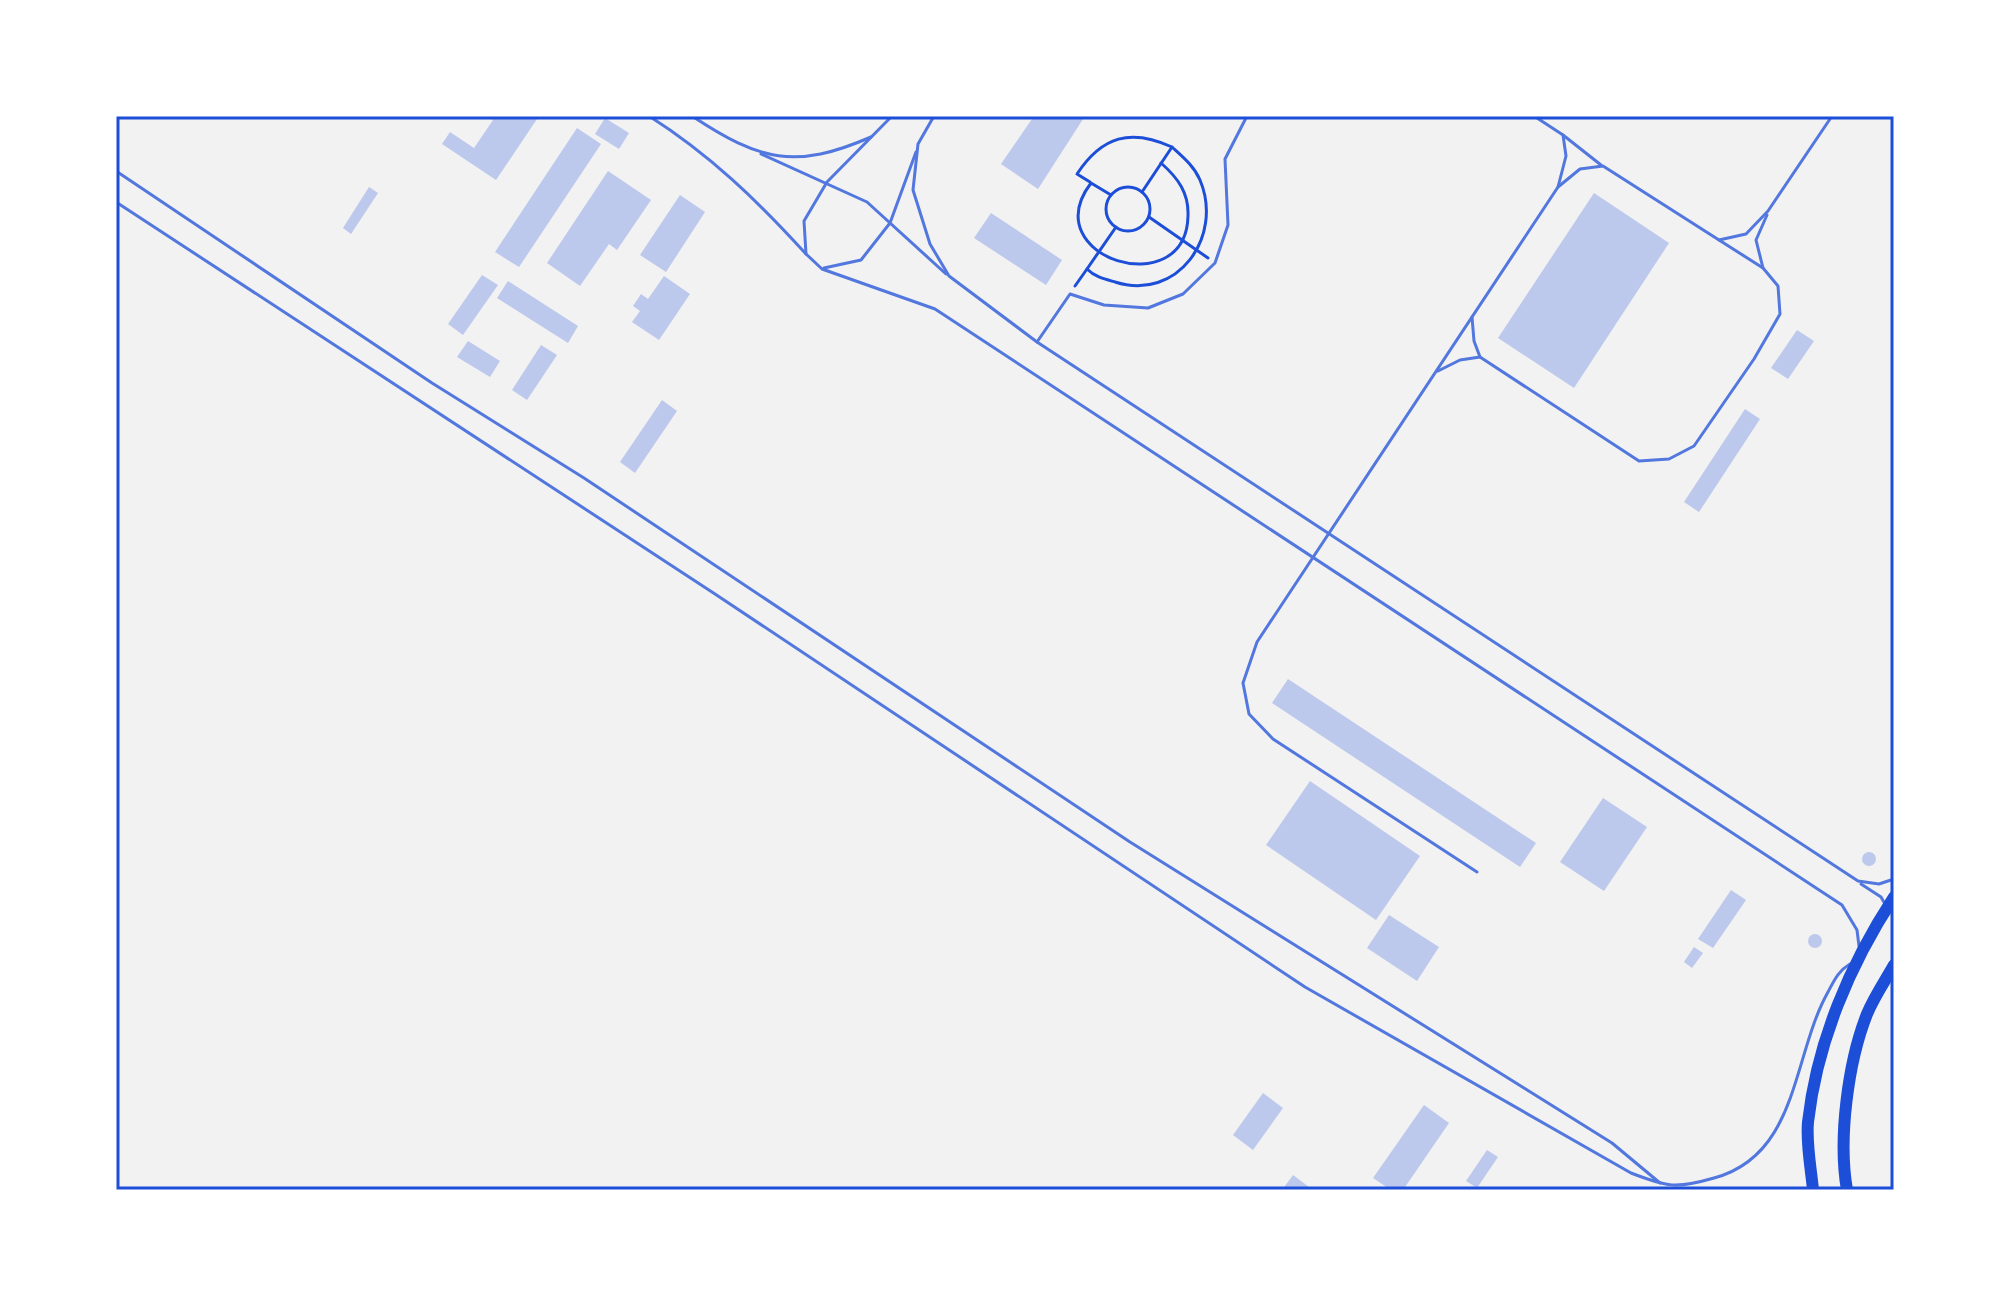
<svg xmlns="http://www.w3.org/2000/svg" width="2010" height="1306" font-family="'Noto Serif',serif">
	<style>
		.building { fill: #bdc9ec }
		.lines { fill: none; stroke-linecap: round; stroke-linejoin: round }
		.path { stroke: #1d4ed8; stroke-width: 3 }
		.service { stroke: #5277de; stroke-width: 3 }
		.trunk { stroke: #1d4ed8; stroke-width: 12 }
		.neatline { fill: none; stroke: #1d4ed8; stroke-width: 3 }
	</style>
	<rect width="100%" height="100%" fill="#f2f2f2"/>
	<g class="building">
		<path d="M 487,116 L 539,116 L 496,180 L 442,144 L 450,132 L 474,148 L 493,120 Z"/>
		<path d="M 1034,116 L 1085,116 L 1038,189 L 1001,164 Z"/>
		<path d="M 605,118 L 629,133 L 619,149 L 595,134 Z"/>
		<path d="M 577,128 L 601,144 L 519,267 L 495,252 Z"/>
		<path d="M 608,171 L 651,200 L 617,250 L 609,244 L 580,286 L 547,263 Z"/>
		<path d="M 369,187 L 378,193 L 351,234 L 343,228 Z"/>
		<path d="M 1594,193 L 1669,243 L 1574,388 L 1498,338 Z"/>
		<path d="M 680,195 L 705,212 L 666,272 L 640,255 Z"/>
		<path d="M 991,213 L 1062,260 L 1046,285 L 974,238 Z"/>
		<path d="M 482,275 L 498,285 L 463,335 L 448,324 Z"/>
		<path d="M 664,276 L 690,294 L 659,340 L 632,322 L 640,311 L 633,306 L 641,294 L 648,299 Z"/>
		<path d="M 508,281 L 578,326 L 568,343 L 497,298 Z"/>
		<path d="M 1797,330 L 1814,341 L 1788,379 L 1771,368 Z"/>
		<path d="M 468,341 L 500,361 L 490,377 L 457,357 Z"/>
		<path d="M 541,345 L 557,355 L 527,400 L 512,390 Z"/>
		<path d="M 662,400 L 677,411 L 635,473 L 620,462 Z"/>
		<path d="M 1745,409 L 1760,419 L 1699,512 L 1684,502 Z"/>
		<path d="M 1288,679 L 1536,843 L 1520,867 L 1272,703 Z"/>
		<path d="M 1310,781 L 1420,856 L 1376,920 L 1266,845 Z"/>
		<path d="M 1603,798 L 1647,827 L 1604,891 L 1560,862 Z"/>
		<circle cx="1869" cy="859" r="7"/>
		<path d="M 1731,890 L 1746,900 L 1713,948 L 1698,939 Z"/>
		<path d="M 1389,915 L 1439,947 L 1417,981 L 1367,948 Z"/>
		<circle cx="1815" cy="941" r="7"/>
		<path d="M 1694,947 L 1703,953 L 1692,968 L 1684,962 Z"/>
		<path d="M 1263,1093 L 1283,1108 L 1253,1150 L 1233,1135 Z"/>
		<path d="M 1424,1105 L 1449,1123 L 1403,1190 L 1391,1190 L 1373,1178 Z"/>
		<path d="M 1487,1150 L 1498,1157 L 1477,1188 L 1466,1181 Z"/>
		<path d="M 1293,1175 L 1313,1190 L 1282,1190 Z"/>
	</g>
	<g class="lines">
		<g class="path">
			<path d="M 1090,182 L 1077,174 C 1102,136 1131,128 1172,147"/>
			<circle cx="1128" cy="209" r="22"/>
			<path d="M 1111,195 L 1091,183 C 1034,258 1186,304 1188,216 C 1189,193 1178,178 1161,163"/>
			<path d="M 1149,217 L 1208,258"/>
			<path d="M 1116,227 L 1087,269 C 1095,277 1104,279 1115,282 C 1177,302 1224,237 1200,180 C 1194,166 1183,157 1172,147 L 1142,192"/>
			<path d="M 1075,286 L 1087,269"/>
		</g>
		<g class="service">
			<path d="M 649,116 C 709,154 758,201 806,254"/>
			<path d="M 692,116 C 760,161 795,170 871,137"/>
			<path d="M 892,116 L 827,182 L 804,221 L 806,254 L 822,269 L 935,309 L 1842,905 L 1857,930 L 1859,946"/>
			<path d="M 934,116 L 918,144 L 913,190 L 930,244 L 949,276 L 1037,342"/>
			<path d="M 1247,116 L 1225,159 L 1228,225 L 1215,263 L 1183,294 L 1148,308 L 1104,305 L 1070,294 L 1037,342 L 1858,881 L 1879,884 L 1894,879"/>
			<path d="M 1534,116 L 1563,135 L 1566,156 L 1558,187"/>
			<path d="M 1563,135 L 1601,165"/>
			<path d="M 761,154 L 867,202 L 946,274"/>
			<path d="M 116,171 L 432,383 L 584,478 L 1130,842 L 1612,1143 L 1660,1183"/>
			<path d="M 116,202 L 715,594 L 1305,987 L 1631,1173 C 1667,1187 1676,1189 1714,1178 C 1799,1155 1792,1056 1828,992 C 1834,981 1838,971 1850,964"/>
			<path d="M 1719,240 L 1763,268"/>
			<path d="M 824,268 L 861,260 L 890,223 L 916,152"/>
			<path d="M 1472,317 L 1474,341 L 1480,357 L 1639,461 L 1669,459 L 1694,446 L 1754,359 L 1780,314 L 1778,286 L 1763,268 L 1756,240 L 1767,215"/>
			<path d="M 1438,371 L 1460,360 L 1480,357"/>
			<path d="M 1477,872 L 1273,739 L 1249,714 L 1243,683 L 1257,642 L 1558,187 L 1580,169 L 1603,166 L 1719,240 L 1746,234 L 1768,211 L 1832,116"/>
			<path d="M 1861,884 L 1881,897 L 1885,904"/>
		</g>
		<g class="trunk">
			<path d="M 1813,1190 C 1811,1168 1806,1144 1808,1122 C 1817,1042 1850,964 1894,897"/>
			<path d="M 1847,1190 C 1838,1139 1848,1062 1867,1014 C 1874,997 1885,981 1894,965"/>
		</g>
	</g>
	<rect width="2010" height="1306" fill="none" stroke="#ffffff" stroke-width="236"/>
	<rect x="118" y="118" width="1774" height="1070" class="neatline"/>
</svg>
